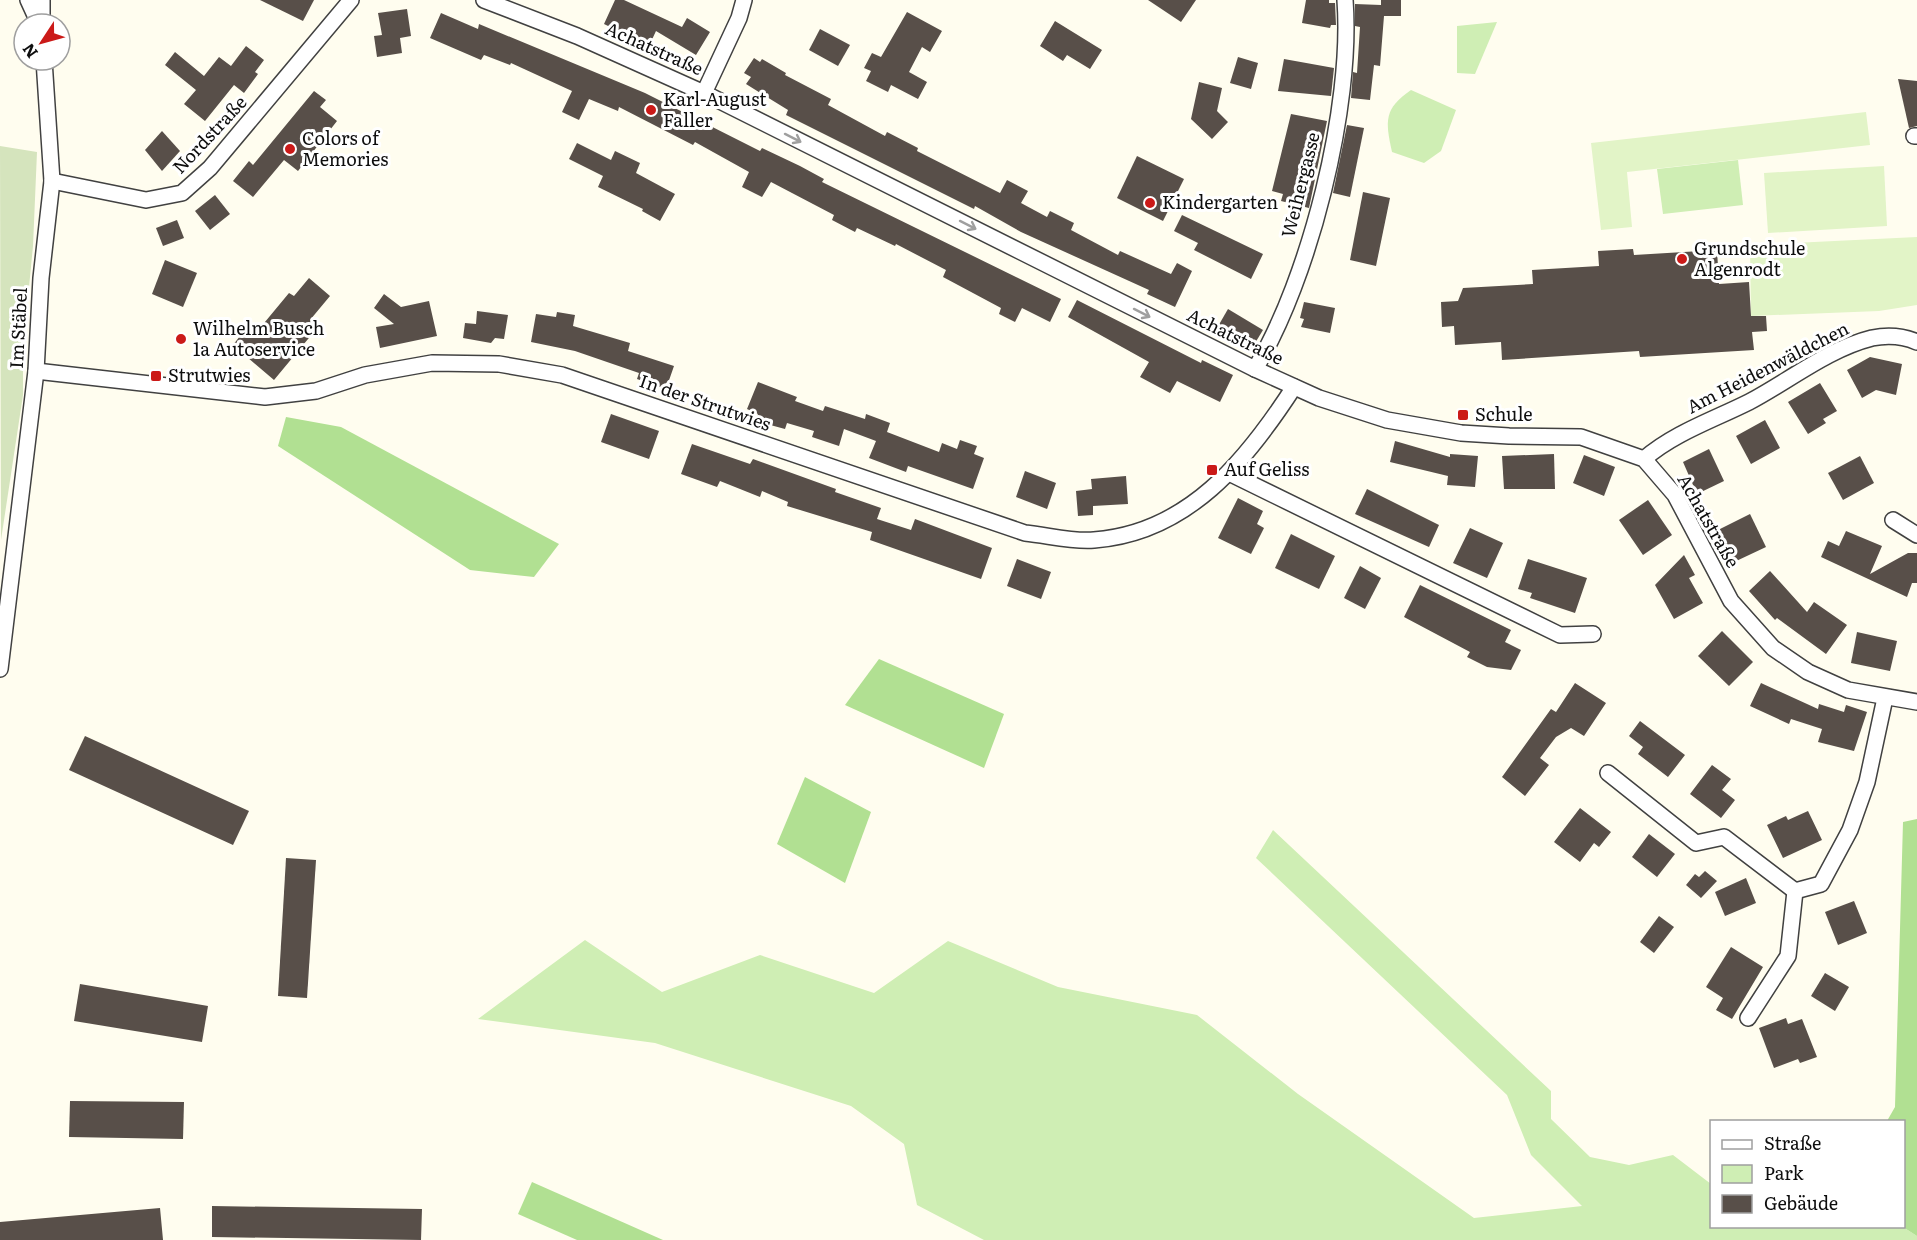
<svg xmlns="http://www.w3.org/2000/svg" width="1917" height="1240" font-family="Literata,serif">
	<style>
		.green { fill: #cfeeb4 }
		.forest { fill: #b1e092 }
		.cemetery { fill: #d5e4bd }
		.pitch { fill: #e2f4c7 }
		.building { fill: #584f49 }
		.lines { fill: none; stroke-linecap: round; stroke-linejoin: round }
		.street-casing { stroke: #414141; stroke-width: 18 }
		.street { stroke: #fff; stroke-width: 15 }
		.oneway { stroke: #9f9f9f }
		.poi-dot { fill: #cb1a18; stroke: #fff; stroke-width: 2 }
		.labels { text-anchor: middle; stroke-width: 6; stroke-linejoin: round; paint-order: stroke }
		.street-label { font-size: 18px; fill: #0e0e0e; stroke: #fff }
		.poi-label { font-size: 18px; fill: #0e0e0e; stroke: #fff; text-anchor: start }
	</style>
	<rect width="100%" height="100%" fill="#fffdef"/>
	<g class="green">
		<path d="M 1497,22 L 1475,74 L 1457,73 L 1457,26 Z"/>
		<path d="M 1411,90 L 1456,110 L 1441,151 L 1424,163 L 1392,152 C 1385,120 1384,109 1411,90 Z"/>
		<path d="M 1738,160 L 1743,205 L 1663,214 L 1657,169 Z"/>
		<path d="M 1273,830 L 1551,1091 L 1551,1119 L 1590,1157 L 1629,1165 L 1673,1155 L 1711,1184 L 1712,1226 L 1903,1227 L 1917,1236 L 1917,1240 L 984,1240 L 917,1205 L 904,1144 L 851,1106 L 655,1043 L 478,1019 L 585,940 L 662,992 L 760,955 L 874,993 L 948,941 L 1058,987 L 1197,1015 L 1298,1094 L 1474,1218 L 1582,1206 L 1531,1155 L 1507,1095 L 1256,858 Z"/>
	</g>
	<g class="forest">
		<path d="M 286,417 L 341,427 L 559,544 L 534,577 L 470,570 L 278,446 Z"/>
		<path d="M 879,659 L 1004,714 L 984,768 L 845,705 Z"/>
		<path d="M 805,777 L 871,812 L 845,883 L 777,844 Z"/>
		<path d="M 1917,819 L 1917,1236 L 1903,1227 L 1904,1122 L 1887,1121 L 1895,1107 L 1903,822 Z"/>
		<path d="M 532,1182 L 663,1240 L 577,1240 L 518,1214 Z"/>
	</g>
	<path class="cemetery" d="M 0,146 L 37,152 L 33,246 L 23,349 L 23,395 L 1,540 Z"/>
	<g class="pitch">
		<path d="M 1866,112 L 1870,145 L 1627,172 L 1632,227 L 1601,230 L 1591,143 Z"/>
		<path d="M 1884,166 L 1887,226 L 1768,233 L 1764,173 Z"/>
		<path d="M 1917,237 L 1917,305 L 1879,311 L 1751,316 L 1750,245 Z"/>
	</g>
	<g class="building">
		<path d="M 260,0 L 314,0 L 303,21 Z"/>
		<path d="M 615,0 L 624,0 L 682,27 L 687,18 L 710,32 L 696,55 L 656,31 L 649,46 L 604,24 Z"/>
		<path d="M 1148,0 L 1196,0 L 1181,22 Z"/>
		<path d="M 1306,0 L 1329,0 L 1329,3 L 1335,3 L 1336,25 L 1331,25 L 1330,28 L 1302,23 Z"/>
		<path d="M 1381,0 L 1401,0 L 1401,16 L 1384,16 L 1380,66 L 1374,65 L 1370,100 L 1351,98 L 1353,72 L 1357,73 L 1360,27 L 1355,26 L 1355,4 L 1381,5 Z"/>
		<path d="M 407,9 L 411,36 L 400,38 L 402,53 L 377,57 L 374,36 L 382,35 L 378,13 Z"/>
		<path d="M 907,12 L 942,31 L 930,52 L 922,47 L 909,72 L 927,82 L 918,99 L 891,85 L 888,92 L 866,81 L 871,71 L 864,68 L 872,53 L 881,57 Z"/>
		<path d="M 441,13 L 478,29 L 479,24 L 645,93 L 760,151 L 762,148 L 800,166 L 824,179 L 822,182 L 1061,299 L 1050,322 L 1022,308 L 1015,322 L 999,314 L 1001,308 L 943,277 L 946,270 L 896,244 L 895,246 L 857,228 L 855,232 L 832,220 L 834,215 L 771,182 L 762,197 L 742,187 L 749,172 L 695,142 L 693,145 L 619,107 L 618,111 L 589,99 L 579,120 L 562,112 L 572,91 L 511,63 L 510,65 L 484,55 L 481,60 L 430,38 Z"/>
		<path d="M 1055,21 L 1102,50 L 1090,69 L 1067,55 L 1063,61 L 1040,46 Z"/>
		<path d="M 820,29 L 850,45 L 838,66 L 809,50 Z"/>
		<path d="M 246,46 L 264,60 L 255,72 L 258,74 L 244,93 L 234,85 L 205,121 L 184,104 L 196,90 L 165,65 L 175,52 L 204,76 L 219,57 L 231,66 Z"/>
		<path d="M 1238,57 L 1258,63 L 1251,89 L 1230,83 Z"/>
		<path d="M 754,58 L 760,62 L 762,59 L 786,73 L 785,75 L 831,99 L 828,105 L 885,136 L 887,132 L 918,148 L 917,151 L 1000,193 L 1007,180 L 1028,191 L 1021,203 L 1047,217 L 1050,211 L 1074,223 L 1071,230 L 1118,255 L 1120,251 L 1171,274 L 1177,263 L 1192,271 L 1175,307 L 1147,294 L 1149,290 L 1021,232 L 975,206 L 974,209 L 786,115 L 788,110 L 746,84 L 751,77 L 744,73 Z"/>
		<path d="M 1284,59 L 1334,68 L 1331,96 L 1278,91 Z"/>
		<path d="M 1898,79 L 1917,81 L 1917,126 L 1909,128 Z"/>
		<path d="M 1199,82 L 1222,88 L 1217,111 L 1228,122 L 1212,139 L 1191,119 Z"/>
		<path d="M 314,91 L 326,100 L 320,107 L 337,121 L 298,171 L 284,160 L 253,197 L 233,181 L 249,161 L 253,165 Z"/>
		<path d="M 1291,114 L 1327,121 L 1309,208 L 1281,201 L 1283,194 L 1272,191 Z"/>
		<path d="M 1347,125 L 1364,128 L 1350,197 L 1333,193 Z"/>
		<path d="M 162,131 L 180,151 L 162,171 L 145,150 Z"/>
		<path d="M 577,143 L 611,160 L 615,151 L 640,163 L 636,173 L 675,194 L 660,221 L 642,211 L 643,209 L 598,187 L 603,176 L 569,159 Z"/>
		<path d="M 1137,156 L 1184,179 L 1163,221 L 1117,198 Z"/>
		<path d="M 1363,192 L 1390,198 L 1376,266 L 1350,260 Z"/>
		<path d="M 215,195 L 230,214 L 210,230 L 195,211 Z"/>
		<path d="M 1182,215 L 1263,254 L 1251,279 L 1194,250 L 1198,243 L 1174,231 Z"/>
		<path d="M 177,220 L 184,238 L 163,246 L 156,228 Z"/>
		<path d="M 1633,249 L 1634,255 L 1717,250 L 1719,284 L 1749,282 L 1751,316 L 1766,316 L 1767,331 L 1752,332 L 1754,350 L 1640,357 L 1639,351 L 1502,360 L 1501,342 L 1455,345 L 1454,326 L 1442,327 L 1441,302 L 1458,301 L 1463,288 L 1533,284 L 1532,270 L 1599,266 L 1598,251 Z"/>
		<path d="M 165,260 L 197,273 L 183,307 L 152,294 Z"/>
		<path d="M 309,278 L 330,296 L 310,320 L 318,327 L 274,380 L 233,345 L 247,327 L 255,334 L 289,293 L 294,296 Z"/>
		<path d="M 384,294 L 401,307 L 429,301 L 437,336 L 380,348 L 376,327 L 394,324 L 374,308 Z"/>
		<path d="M 1077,300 L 1201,363 L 1202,360 L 1233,375 L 1220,402 L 1177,381 L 1170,393 L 1140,377 L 1149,362 L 1068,317 Z"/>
		<path d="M 1304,302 L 1335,308 L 1330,333 L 1301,327 L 1304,319 L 1300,318 Z"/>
		<path d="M 1228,309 L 1263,330 L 1252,348 L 1217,328 Z"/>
		<path d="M 477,311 L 508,315 L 504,339 L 495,338 L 491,343 L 463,338 L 465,323 L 476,324 Z"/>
		<path d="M 557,312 L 575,315 L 573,326 L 630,343 L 628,351 L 674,366 L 666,389 L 637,379 L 639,373 L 575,351 L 531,342 L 536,314 L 556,317 Z"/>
		<path d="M 1870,357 L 1902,364 L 1896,395 L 1876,390 L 1862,398 L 1847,370 Z"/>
		<path d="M 758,382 L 797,397 L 795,401 L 823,411 L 825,406 L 865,419 L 866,414 L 890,423 L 887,432 L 939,452 L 942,443 L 957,449 L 960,440 L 977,446 L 974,454 L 984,458 L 973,489 L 908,466 L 906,472 L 869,458 L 876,441 L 844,429 L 839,446 L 812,437 L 814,431 L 787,423 L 785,429 L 755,421 L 758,414 L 747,409 Z"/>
		<path d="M 1820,383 L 1837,411 L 1823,419 L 1826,423 L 1808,434 L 1788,402 Z"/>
		<path d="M 611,414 L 659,431 L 649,459 L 601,442 Z"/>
		<path d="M 1765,420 L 1780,448 L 1751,464 L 1736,436 Z"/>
		<path d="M 1395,441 L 1450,457 L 1450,454 L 1478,456 L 1475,487 L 1447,485 L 1448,476 L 1390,462 Z"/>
		<path d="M 692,444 L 750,464 L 753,459 L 836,489 L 835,492 L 881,508 L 877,519 L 911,530 L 915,519 L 992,548 L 981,579 L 870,540 L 872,532 L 787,506 L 788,502 L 762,491 L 760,497 L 720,481 L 717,487 L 681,474 Z"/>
		<path d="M 1709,449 L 1724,481 L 1697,494 L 1683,462 Z"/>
		<path d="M 1554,454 L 1555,489 L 1504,489 L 1502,456 Z"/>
		<path d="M 1584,455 L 1615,467 L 1604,496 L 1573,483 Z"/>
		<path d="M 1860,456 L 1874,483 L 1843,500 L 1828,473 Z"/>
		<path d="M 1025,471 L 1056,483 L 1047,509 L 1016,497 Z"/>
		<path d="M 1126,476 L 1128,504 L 1093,506 L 1093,515 L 1078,516 L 1076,491 L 1092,489 L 1091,479 Z"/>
		<path d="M 1367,489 L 1439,525 L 1429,547 L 1355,514 Z"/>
		<path d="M 1238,498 L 1263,511 L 1257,524 L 1264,528 L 1251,554 L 1218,538 Z"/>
		<path d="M 1648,500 L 1672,535 L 1643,555 L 1619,520 Z"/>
		<path d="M 1750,514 L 1766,547 L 1732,563 L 1716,531 Z"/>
		<path d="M 1470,528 L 1503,543 L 1487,578 L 1453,563 Z"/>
		<path d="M 1846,531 L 1882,546 L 1870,574 L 1908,553 L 1917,553 L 1917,583 L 1912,583 L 1907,597 L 1821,557 L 1828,541 L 1839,546 Z"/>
		<path d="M 1291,534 L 1335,556 L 1319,589 L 1275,568 Z"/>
		<path d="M 1684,555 L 1695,575 L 1689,578 L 1703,603 L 1674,619 L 1655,585 Z"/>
		<path d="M 1017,559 L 1051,572 L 1041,599 L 1007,586 Z"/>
		<path d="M 1528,559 L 1587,578 L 1575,613 L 1530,598 L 1532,593 L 1518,589 Z"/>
		<path d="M 1360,566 L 1381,578 L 1365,609 L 1344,598 Z"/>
		<path d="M 1770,571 L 1807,612 L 1814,602 L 1847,625 L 1826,654 L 1777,618 L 1775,620 L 1749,591 Z"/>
		<path d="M 1420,585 L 1511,630 L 1505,642 L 1521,650 L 1511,670 L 1487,667 L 1467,657 L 1470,652 L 1404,617 Z"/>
		<path d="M 1722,631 L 1753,662 L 1729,686 L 1698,656 Z"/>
		<path d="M 1857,632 L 1897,641 L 1890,671 L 1851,663 Z"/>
		<path d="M 1575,683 L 1606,703 L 1584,736 L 1571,728 L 1556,737 L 1540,758 L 1549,765 L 1525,796 L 1502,777 L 1551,709 L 1556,712 Z"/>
		<path d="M 1761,683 L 1818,709 L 1819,704 L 1844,712 L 1846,705 L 1867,712 L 1854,751 L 1818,742 L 1822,729 L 1791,719 L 1789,724 L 1750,706 Z"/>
		<path d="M 1640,721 L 1685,755 L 1668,777 L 1638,754 L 1643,747 L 1629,736 Z"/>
		<path d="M 85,736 L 249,811 L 233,845 L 69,770 Z"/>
		<path d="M 1712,765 L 1731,779 L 1722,790 L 1735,800 L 1721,818 L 1690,794 Z"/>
		<path d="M 1580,808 L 1611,832 L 1599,847 L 1594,843 L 1580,862 L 1554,842 Z"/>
		<path d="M 1808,811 L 1822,840 L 1783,858 L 1767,825 L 1786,816 L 1788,820 Z"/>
		<path d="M 1649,834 L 1675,854 L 1657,877 L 1632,857 Z"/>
		<path d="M 286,858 L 316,860 L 307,998 L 278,996 Z"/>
		<path d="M 1705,871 L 1717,881 L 1701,898 L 1686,885 L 1695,874 L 1699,877 Z"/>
		<path d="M 1746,878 L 1756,903 L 1725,916 L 1715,892 Z"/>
		<path d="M 1854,901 L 1867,933 L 1838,945 L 1825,912 Z"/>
		<path d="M 1659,916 L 1674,927 L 1654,953 L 1640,942 Z"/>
		<path d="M 1731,947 L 1763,967 L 1732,1019 L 1716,1010 L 1723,998 L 1706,987 Z"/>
		<path d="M 1825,973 L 1849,987 L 1835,1011 L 1811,996 Z"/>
		<path d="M 80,984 L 208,1006 L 202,1042 L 74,1021 Z"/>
		<path d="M 1786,1018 L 1788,1024 L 1802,1019 L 1817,1057 L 1800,1063 L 1798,1059 L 1774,1068 L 1759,1028 Z"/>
		<path d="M 70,1101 L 184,1102 L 183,1139 L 69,1137 Z"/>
		<path d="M 212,1206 L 422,1209 L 421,1240 L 212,1237 Z"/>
		<path d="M 160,1208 L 163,1240 L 0,1240 L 0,1222 Z"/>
	</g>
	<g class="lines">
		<defs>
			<g id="street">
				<path d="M 28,0 L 39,24"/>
				<path d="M 42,0 L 42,24"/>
				<path d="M 484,0 L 577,36 L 704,93 L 1255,369 L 1319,398 L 1387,420 L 1461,433 L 1509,436 L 1581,437 L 1644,459 L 1675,495 L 1731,601 L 1773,648 L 1808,672 L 1848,690 L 1917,702"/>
				<path d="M 704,93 L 739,18 L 744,0"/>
				<path d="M 1914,136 L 1917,136"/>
				<path d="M 52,181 L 146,200 L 182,193 L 210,168 L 351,0"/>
				<path d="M 1255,369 C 1310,278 1353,106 1345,0"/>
				<path d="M 36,371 L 265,397 L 316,391 L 365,375 L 432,363 L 499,364 L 562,375 L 1025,533 C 1047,535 1072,542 1094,540 C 1188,533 1246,461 1294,387"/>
				<path d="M 1644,459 C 1674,433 1713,420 1749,402 C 1789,381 1828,349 1872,338 C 1887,335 1903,336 1917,342"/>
				<path d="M 1229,473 L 1560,635 L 1593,634"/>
				<path d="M 1893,520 L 1917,535"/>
				<path d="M 0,669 L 36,371 L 41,278 L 52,181 L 44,60"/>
				<path d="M 1608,773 L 1696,843 L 1724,837 L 1795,891 L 1821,884 L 1850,830 L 1867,782 L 1885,698"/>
				<path d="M 1748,1018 L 1788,956 L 1795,891"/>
			</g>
		</defs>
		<use href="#street" class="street-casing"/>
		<use href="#street" class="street"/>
	</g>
	<defs><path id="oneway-shaft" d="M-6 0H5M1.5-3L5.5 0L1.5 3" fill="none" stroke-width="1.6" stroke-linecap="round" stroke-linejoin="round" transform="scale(1.5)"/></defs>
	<g class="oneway">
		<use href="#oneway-shaft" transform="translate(793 138) rotate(27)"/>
		<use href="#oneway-shaft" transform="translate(968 225) rotate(27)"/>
		<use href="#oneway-shaft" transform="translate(1142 313) rotate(27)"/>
	</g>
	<g class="poi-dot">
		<circle cx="651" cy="110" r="6"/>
		<circle cx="290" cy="149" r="6"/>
		<circle cx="1150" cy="203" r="6"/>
		<circle cx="1682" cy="259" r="6"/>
		<circle cx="181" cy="339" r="6"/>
		<rect x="150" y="370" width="12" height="12" rx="3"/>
		<rect x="1457" y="409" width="12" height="12" rx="3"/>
		<rect x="1206" y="464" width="12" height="12" rx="3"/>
	</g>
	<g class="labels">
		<g class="street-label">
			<text transform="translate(654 49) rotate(24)" y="6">Achatstraße</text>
			<text transform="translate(210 135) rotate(-47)" y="6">Nordstraße</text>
			<text transform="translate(1301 185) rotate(-76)" y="6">Weihergasse</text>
			<text transform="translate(19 328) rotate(-87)" y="6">Im Stäbel</text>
			<text transform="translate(1235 337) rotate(26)" y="6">Achatstraße</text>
			<text transform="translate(1768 368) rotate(-27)" y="6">Am Heidenwäldchen</text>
			<text transform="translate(705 403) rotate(19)" y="6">In der Strutwies</text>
			<text transform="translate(1708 521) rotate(60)" y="6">Achatstraße</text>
		</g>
		<g class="poi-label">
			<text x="663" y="106">Karl-August<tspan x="663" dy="21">Faller</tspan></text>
			<text x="302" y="145">Colors of<tspan x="302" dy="21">Memories</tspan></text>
			<text x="1162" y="209">Kindergarten</text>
			<text x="1694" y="255">Grundschule<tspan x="1694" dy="21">Algenrodt</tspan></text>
			<text x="193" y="335">Wilhelm Busch<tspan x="193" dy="21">1a Autoservice</tspan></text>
			<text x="168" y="382">Strutwies</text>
			<text x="1475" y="421">Schule</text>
			<text x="1224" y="476">Auf Geliss</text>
		</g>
	</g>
	<rect x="1710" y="1120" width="195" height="108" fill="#ffffff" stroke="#9f9f9f" stroke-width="1.5"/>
	<rect x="1722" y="1140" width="30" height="9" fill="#ffffff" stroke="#9f9f9f" stroke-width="1.5"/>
	<text x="1764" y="1150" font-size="18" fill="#0e0e0e">Straße</text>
	<rect x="1722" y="1165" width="30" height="18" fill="#cfeeb4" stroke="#9f9f9f" stroke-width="1.5"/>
	<text x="1764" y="1180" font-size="18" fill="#0e0e0e">Park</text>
	<rect x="1722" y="1195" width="30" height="18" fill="#584f49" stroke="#9f9f9f" stroke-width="1.5"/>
	<text x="1764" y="1210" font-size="18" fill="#0e0e0e">Gebäude</text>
	<g transform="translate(42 42) rotate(234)"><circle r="28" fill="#ffffff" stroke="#9f9f9f" stroke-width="1.5"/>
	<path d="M0-4.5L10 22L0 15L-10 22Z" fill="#cb1a18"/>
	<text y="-9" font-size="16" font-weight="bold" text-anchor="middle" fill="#0e0e0e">N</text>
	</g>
</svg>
